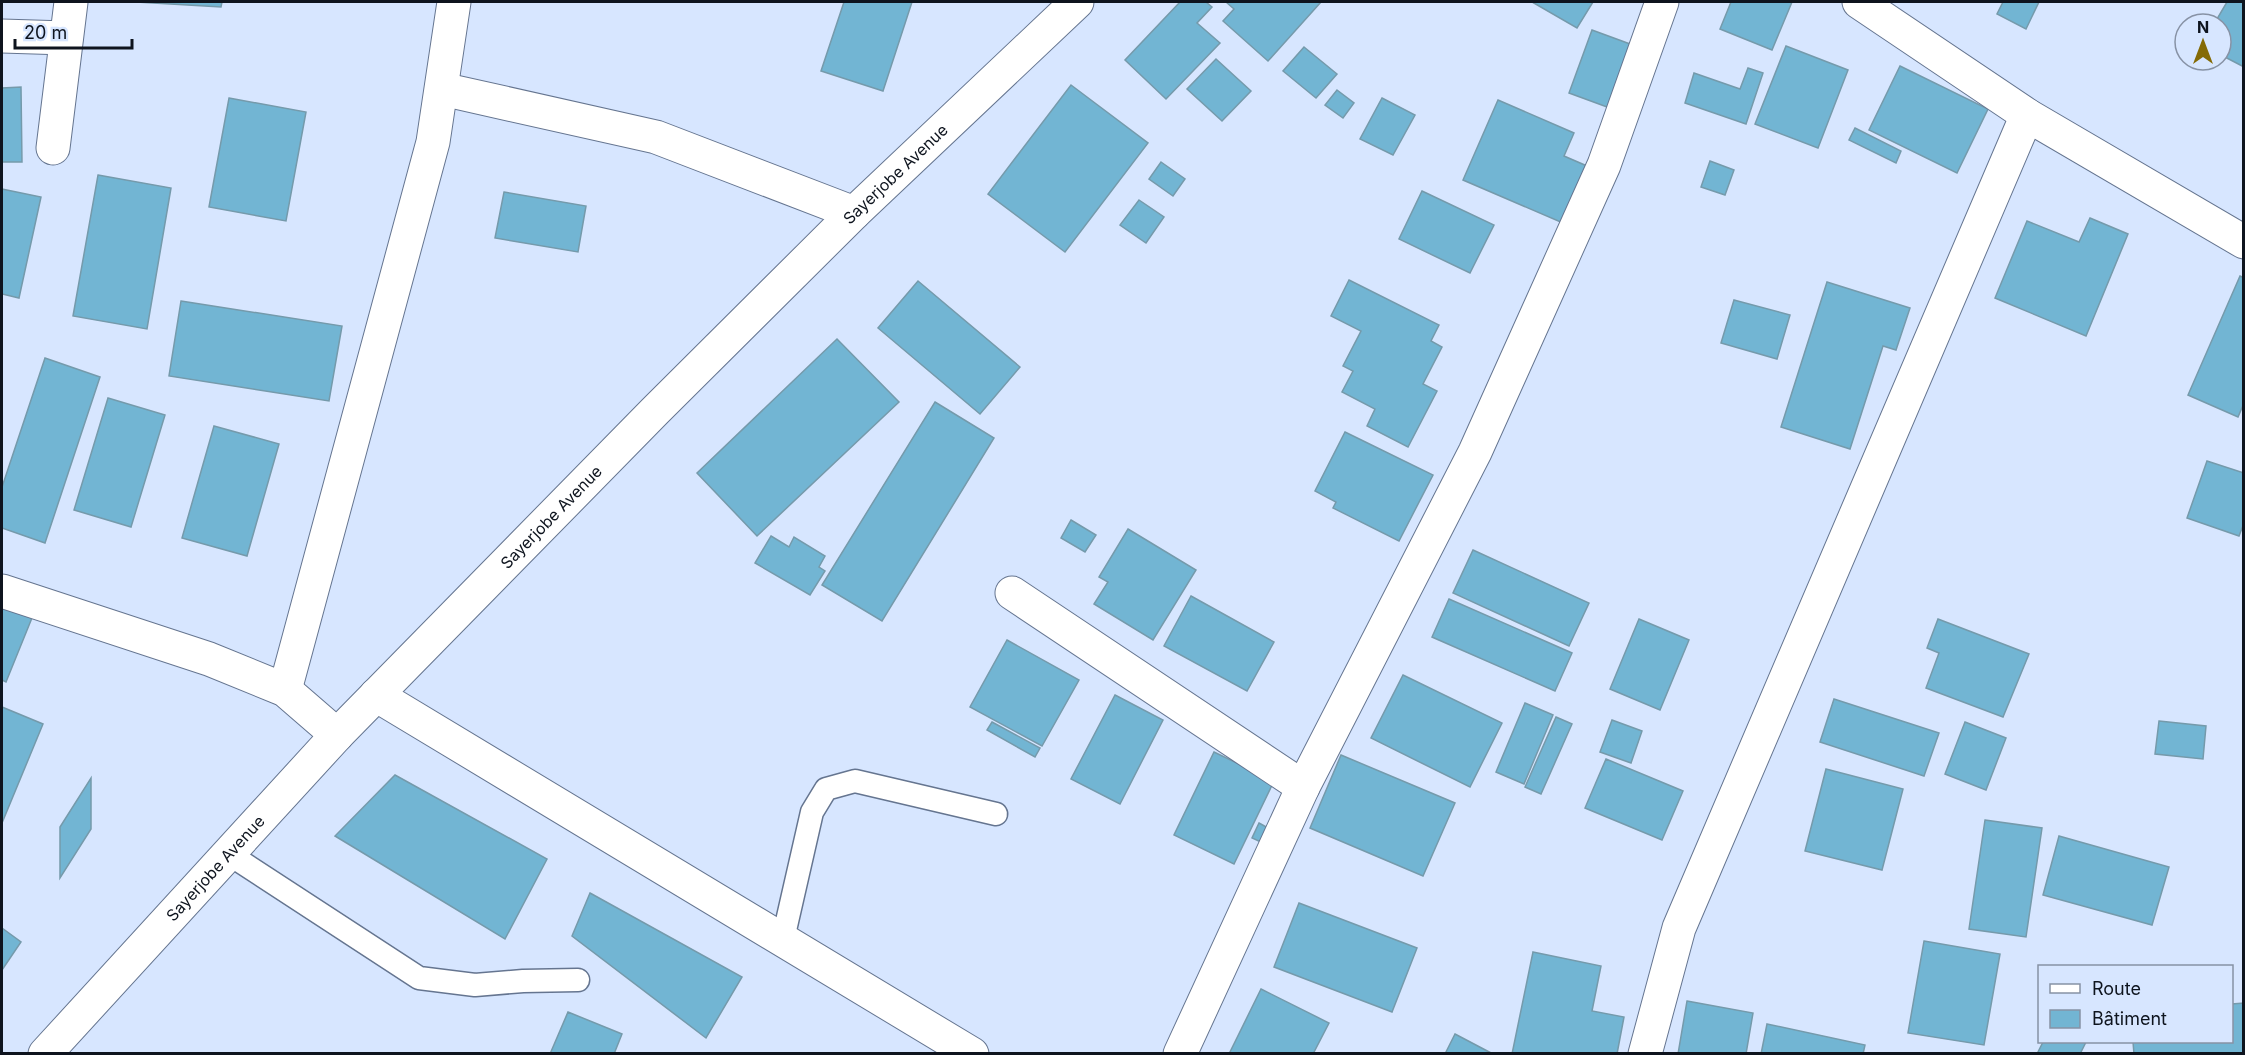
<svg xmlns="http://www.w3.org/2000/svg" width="2245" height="1055" font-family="Inter,sans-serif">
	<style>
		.building { fill: #72b5d3; stroke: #759aab; stroke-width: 1.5 }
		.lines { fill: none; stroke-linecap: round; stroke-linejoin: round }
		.service-casing { stroke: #657590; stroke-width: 25 }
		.minor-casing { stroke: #657590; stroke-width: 35 }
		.primary-casing { stroke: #657590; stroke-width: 35 }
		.service { stroke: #fff; stroke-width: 22 }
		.minor { stroke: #fff; stroke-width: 33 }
		.primary { stroke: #fff; stroke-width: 33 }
		.labels { text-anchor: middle; stroke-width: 4.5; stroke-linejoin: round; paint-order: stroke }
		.street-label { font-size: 16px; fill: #0e141e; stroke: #d7e6ff }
	</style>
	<rect width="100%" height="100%" fill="#d7e6ff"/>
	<g class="building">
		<path d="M 136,2 L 222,2 L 221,7 Z"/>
		<path d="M 844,2 L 912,2 L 883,91 L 821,71 Z"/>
		<path d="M 1180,2 L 1206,2 L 1212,7 L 1197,23 L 1220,43 L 1166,99 L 1125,60 Z"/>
		<path d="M 1226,2 L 1321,2 L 1268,61 L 1223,21 L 1234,9 Z"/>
		<path d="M 1532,2 L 1593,2 L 1577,28 Z"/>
		<path d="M 1731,2 L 1792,2 L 1772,50 L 1720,29 Z"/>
		<path d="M 2003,2 L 2039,2 L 2026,29 L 1997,14 Z"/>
		<path d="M 2227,2 L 2244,2 L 2244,67 L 2221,55 L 2221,24 L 2214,24 Z"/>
		<path d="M 1592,30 L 1641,48 L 1618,111 L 1569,93 Z"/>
		<path d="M 1786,46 L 1848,70 L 1818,148 L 1755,124 Z"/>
		<path d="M 1304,47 L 1337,74 L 1316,98 L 1283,71 Z"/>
		<path d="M 1216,59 L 1251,91 L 1222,121 L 1187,89 Z"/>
		<path d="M 1900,66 L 1988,109 L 1957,173 L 1869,130 Z"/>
		<path d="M 1748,68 L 1763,73 L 1746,124 L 1685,103 L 1694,73 L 1740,89 Z"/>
		<path d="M 1071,85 L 1148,143 L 1065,252 L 988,194 Z"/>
		<path d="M 21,87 L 22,162 L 2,162 L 2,88 Z"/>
		<path d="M 1337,90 L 1354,103 L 1343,118 L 1325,105 Z"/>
		<path d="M 229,98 L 306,112 L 286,221 L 209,207 Z"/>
		<path d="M 1382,98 L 1415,115 L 1393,155 L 1360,139 Z"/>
		<path d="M 1498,100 L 1574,133 L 1564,156 L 1587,166 L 1563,223 L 1463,180 Z"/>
		<path d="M 1855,128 L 1901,151 L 1896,163 L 1849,140 Z"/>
		<path d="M 1710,161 L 1734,170 L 1725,195 L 1701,187 Z"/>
		<path d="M 1161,162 L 1185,179 L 1173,196 L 1149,179 Z"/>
		<path d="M 98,175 L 171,188 L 147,329 L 73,316 Z"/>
		<path d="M 2,189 L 41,197 L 19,298 L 2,294 Z"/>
		<path d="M 1422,191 L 1494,225 L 1470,273 L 1399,239 Z"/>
		<path d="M 504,192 L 586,206 L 578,252 L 495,238 Z"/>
		<path d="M 1139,200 L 1164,217 L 1146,243 L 1120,225 Z"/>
		<path d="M 2090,218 L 2128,234 L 2086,336 L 1995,298 L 2027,221 L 2079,242 Z"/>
		<path d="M 2240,276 L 2244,278 L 2244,403 L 2238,417 L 2188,395 Z"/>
		<path d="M 1349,280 L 1439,325 L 1431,341 L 1442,347 L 1423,384 L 1437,391 L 1408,447 L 1367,426 L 1375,409 L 1342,392 L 1353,371 L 1343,366 L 1361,331 L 1331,316 Z"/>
		<path d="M 918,281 L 1020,367 L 980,414 L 878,328 Z"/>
		<path d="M 1827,282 L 1910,308 L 1896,350 L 1883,346 L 1850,449 L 1781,427 Z"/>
		<path d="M 1734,300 L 1790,315 L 1777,359 L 1721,343 Z"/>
		<path d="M 181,301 L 342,326 L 329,401 L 169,376 Z"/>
		<path d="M 837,339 L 899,402 L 757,536 L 697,473 Z"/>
		<path d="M 45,358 L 100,377 L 45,543 L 2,528 L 2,487 Z"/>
		<path d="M 108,398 L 165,415 L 131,527 L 74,510 Z"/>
		<path d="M 935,402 L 994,438 L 882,621 L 822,585 Z"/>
		<path d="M 214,426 L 279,444 L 247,556 L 182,538 Z"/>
		<path d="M 1345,432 L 1433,475 L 1399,541 L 1333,508 L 1336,502 L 1315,491 Z"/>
		<path d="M 2207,461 L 2244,473 L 2244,523 L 2239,536 L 2187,518 Z"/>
		<path d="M 1071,520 L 1096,535 L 1085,552 L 1061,538 Z"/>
		<path d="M 1128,529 L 1196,570 L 1153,640 L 1094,604 L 1108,582 L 1099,577 Z"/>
		<path d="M 771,536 L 789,547 L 794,537 L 825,556 L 819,567 L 825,571 L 810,595 L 755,563 Z"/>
		<path d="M 1473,550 L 1589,603 L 1569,646 L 1453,593 Z"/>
		<path d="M 1191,596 L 1274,642 L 1247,691 L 1164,646 Z"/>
		<path d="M 1449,599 L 1572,653 L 1555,691 L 1432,637 Z"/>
		<path d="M 2,600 L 34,613 L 6,682 L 2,680 Z"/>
		<path d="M 1639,619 L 1689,640 L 1660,710 L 1610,689 Z"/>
		<path d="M 1938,619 L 2029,654 L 2003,717 L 1926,688 L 1939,653 L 1927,648 Z"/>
		<path d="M 1007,640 L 1079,680 L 1042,746 L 970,707 Z"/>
		<path d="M 1403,675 L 1502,723 L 1470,787 L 1371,738 Z"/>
		<path d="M 1115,695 L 1163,720 L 1120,804 L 1071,779 Z"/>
		<path d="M 1834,699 L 1939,733 L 1924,776 L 1820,742 Z"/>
		<path d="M 1525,703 L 1553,715 L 1524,784 L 1496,772 Z"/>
		<path d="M 2,707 L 43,724 L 2,823 Z"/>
		<path d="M 1556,717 L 1572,724 L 1541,794 L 1525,787 Z"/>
		<path d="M 1612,720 L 1642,731 L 1631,763 L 1600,752 Z"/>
		<path d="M 2159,721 L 2206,726 L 2203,759 L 2155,754 Z"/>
		<path d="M 992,722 L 1040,748 L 1035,757 L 987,730 Z"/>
		<path d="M 1965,722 L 2006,738 L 1986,790 L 1945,774 Z"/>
		<path d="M 1214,752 L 1274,781 L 1234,864 L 1174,835 Z"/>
		<path d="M 1341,755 L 1455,803 L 1423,876 L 1310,828 Z"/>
		<path d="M 1606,759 L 1683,791 L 1662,840 L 1585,808 Z"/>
		<path d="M 1826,769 L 1903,789 L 1882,870 L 1805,851 Z"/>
		<path d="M 395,775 L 547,859 L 505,939 L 335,836 Z"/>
		<path d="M 91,778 L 91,829 L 60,878 L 60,827 Z"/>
		<path d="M 1985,820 L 2042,828 L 2026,937 L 1969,929 Z"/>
		<path d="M 1259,823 L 1270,829 L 1263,843 L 1252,838 Z"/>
		<path d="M 2059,836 L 2169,867 L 2152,925 L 2043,895 Z"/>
		<path d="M 590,893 L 742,977 L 706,1038 L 572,936 Z"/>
		<path d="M 1299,903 L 1417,948 L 1392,1012 L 1274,967 Z"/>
		<path d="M 2,928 L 21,942 L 2,970 Z"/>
		<path d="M 1924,941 L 2000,954 L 1984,1045 L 1908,1033 Z"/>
		<path d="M 1533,952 L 1601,966 L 1592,1011 L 1624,1017 L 1617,1054 L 1512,1054 Z"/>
		<path d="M 1261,989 L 1329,1023 L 1313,1054 L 1229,1054 Z"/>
		<path d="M 1687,1001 L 1753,1013 L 1746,1054 L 1678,1054 Z"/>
		<path d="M 2244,1003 L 2244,1054 L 2134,1054 L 2133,1042 L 2232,1042 L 2232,1004 Z"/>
		<path d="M 568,1012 L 622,1034 L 614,1054 L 550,1054 Z"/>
		<path d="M 1767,1024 L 1865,1045 L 1863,1054 L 1761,1054 Z"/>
		<path d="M 1455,1034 L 1493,1054 L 1445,1054 Z"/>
		<path d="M 2043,1042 L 2086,1042 L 2080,1054 L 2041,1054 L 2038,1052 Z"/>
	</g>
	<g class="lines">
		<defs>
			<g id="service">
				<path d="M 229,854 L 419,978 L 475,985 L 523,981 L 578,980"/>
				<path d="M 783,939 L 812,812 L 826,789 L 855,781 L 996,814"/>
			</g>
			<g id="minor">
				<path d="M 1859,2 L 2027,115 L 2244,242"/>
				<path d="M 2,36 L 66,38"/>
				<path d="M 442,89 L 656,137 L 854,213"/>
				<path d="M 53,148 L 71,2"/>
				<path d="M 2,591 L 209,659 L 285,690 L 337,735"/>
				<path d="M 1012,593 L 1303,787"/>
				<path d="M 285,690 L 433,142 L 454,2"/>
				<path d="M 376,695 L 972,1054"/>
				<path d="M 1180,1054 L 1303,787 L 1475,452 L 1604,165 L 1662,2"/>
				<path d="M 1645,1054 L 1679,928 L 2027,115"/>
			</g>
			<g id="primary">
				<path id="s1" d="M 45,1054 L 337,735 L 655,411 L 854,213 L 1077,2"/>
			</g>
		</defs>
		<use href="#service" class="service-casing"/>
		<use href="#minor" class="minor-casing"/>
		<use href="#primary" class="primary-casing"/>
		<use href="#service" class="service"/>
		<use href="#minor" class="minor"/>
		<use href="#primary" class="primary"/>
	</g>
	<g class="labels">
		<g class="street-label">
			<text dy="6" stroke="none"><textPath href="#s1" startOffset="1224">Sayerjobe Avenue</textPath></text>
			<text dy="6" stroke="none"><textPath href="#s1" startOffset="738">Sayerjobe Avenue</textPath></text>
			<text dy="6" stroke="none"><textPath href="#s1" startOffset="252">Sayerjobe Avenue</textPath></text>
		</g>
	</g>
	<rect width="2245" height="1055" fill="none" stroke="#0e141e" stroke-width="6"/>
	<rect x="2038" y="965" width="195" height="78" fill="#d7e6ff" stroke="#8792a5" stroke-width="1.5"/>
	<rect x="2050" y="984" width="30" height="9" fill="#ffffff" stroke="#8792a5" stroke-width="1.5"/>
	<text x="2092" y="995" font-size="18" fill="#0e141e">Route</text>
	<rect x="2050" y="1010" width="30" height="18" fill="#72b5d3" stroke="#8792a5" stroke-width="1.5"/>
	<text x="2092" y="1025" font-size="18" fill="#0e141e">Bâtiment</text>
	<g transform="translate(2203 42)"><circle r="28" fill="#d7e6ff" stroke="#8792a5" stroke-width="1.5"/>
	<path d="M0-4.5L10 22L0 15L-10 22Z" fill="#846a05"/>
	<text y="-9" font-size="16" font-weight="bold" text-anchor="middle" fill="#0e141e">N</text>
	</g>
	<path d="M15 39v9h117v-9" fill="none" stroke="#0e141e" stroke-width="3"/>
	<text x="24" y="39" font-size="18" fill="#0e141e" stroke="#d7e6ff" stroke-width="4.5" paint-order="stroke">20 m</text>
</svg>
